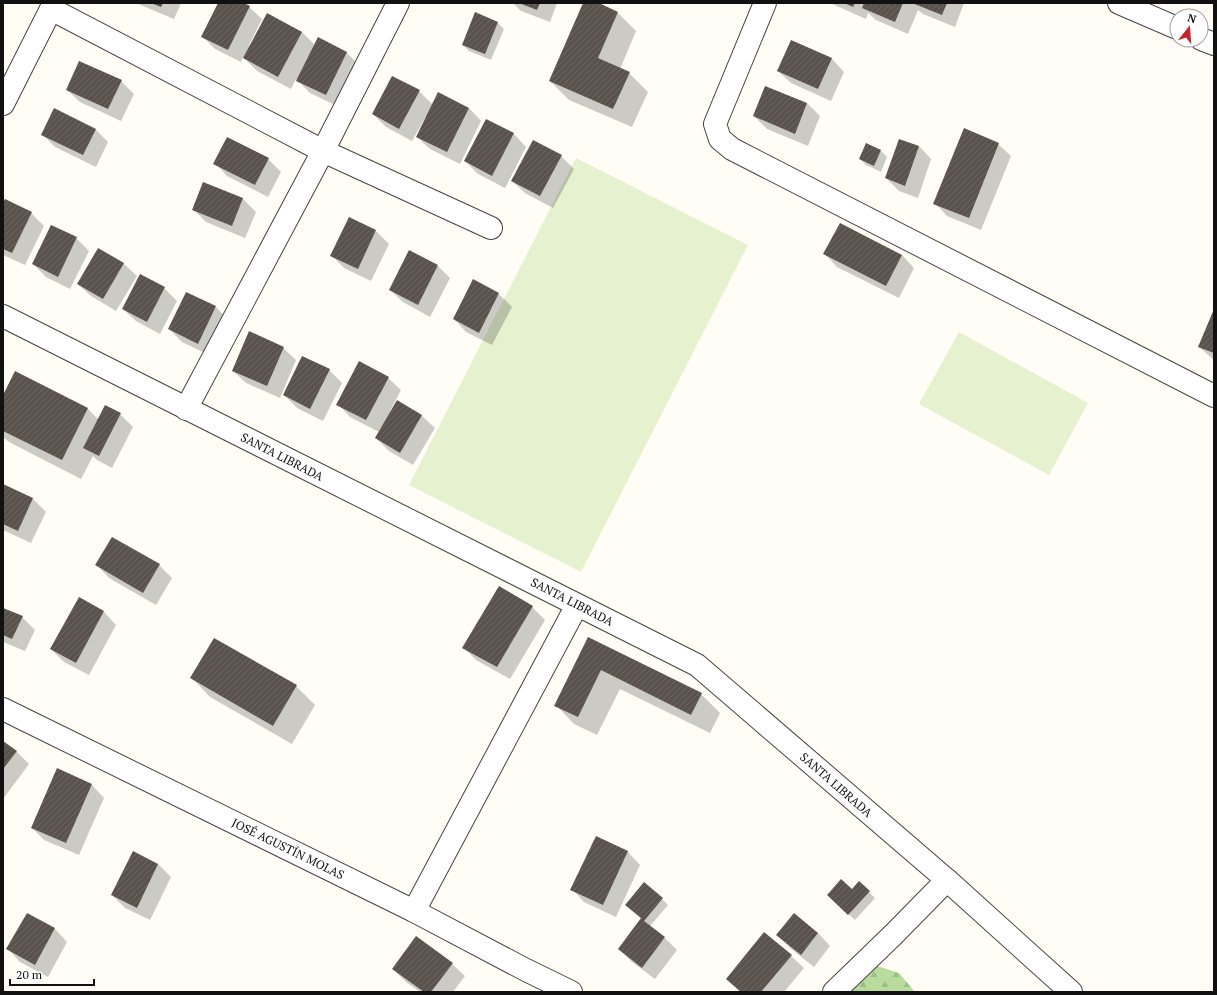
<svg xmlns="http://www.w3.org/2000/svg" width="1217" height="995" font-family="'PT Serif',serif">
	<style>
		.forest { fill: url(#forest-firs) }
		.pitch { fill: #e6f2cf }
		.shadow { fill: #0003 }
		.building { fill: url(#building-hatch) }
		.lines { fill: none; stroke-linecap: round; stroke-linejoin: round }
		.minor-casing { stroke: #444; stroke-width: 24 }
		.minor { stroke: #fff; stroke-width: 22 }
		.labels { text-anchor: middle; stroke-width: 4; stroke-linejoin: round; paint-order: stroke }
		.street-label { font-size: 12px; fill: #111; stroke: #fff }
	</style>
	<defs>
		<pattern id="forest-firs" width="22" height="20" patternUnits="userSpaceOnUse"><rect width="22" height="20" fill="#b9dc9c"/><path d="M5 1l3.5 6h-7zM16 11l3.5 6h-7z" fill="#9ebc85"/></pattern>
		<pattern id="building-hatch" width="6" height="6" patternUnits="userSpaceOnUse"><rect width="6" height="6" fill="#5a524d"/><path d="M-1 1l2-2M0 6l6-6M5 7l2-2" fill="none" stroke="#6d6662"/></pattern>
	</defs>
	<rect width="100%" height="100%" fill="#fffdf5"/>
	<path class="forest" d="M 871,964 L 899,973 L 915,992 L 821,992 L 836,976 Z"/>
	<g class="pitch">
		<path d="M 576,158 L 748,245 L 581,572 L 409,485 Z"/>
		<path d="M 959,332 L 1088,403 L 1049,475 L 919,404 Z"/>
	</g>
	<g class="shadow">
		<path d="M 136,3 L 181,3 L 174,19 Z"/>
		<path d="M 219,3 L 242,3 L 249,7 L 262,19 L 249,45 L 251,46 L 267,14 L 302,32 L 315,45 L 347,53 L 359,65 L 339,107 L 310,93 L 296,79 L 291,89 L 257,71 L 243,57 L 241,62 L 215,49 L 203,37 Z"/>
		<path d="M 513,3 L 557,3 L 550,22 L 521,11 Z"/>
		<path d="M 584,3 L 596,3 L 617,12 L 636,31 L 620,69 L 629,73 L 648,92 L 632,127 L 569,100 L 550,81 Z"/>
		<path d="M 830,3 L 964,3 L 955,27 L 923,14 L 918,10 L 908,34 L 876,20 L 868,13 L 866,19 Z"/>
		<path d="M 498,23 L 504,29 L 491,60 L 469,51 L 463,45 Z"/>
		<path d="M 832,59 L 844,72 L 831,101 L 791,83 L 778,71 Z"/>
		<path d="M 121,81 L 134,94 L 121,121 L 80,102 L 67,90 Z"/>
		<path d="M 419,91 L 433,105 L 469,108 L 481,121 L 460,164 L 430,149 L 417,137 L 427,117 L 426,116 L 412,141 L 386,127 L 373,114 Z"/>
		<path d="M 807,103 L 820,116 L 808,146 L 767,129 L 754,116 Z"/>
		<path d="M 486,120 L 514,134 L 526,147 L 505,188 L 478,174 L 465,161 Z"/>
		<path d="M 95,129 L 108,142 L 96,167 L 55,147 L 42,134 Z"/>
		<path d="M 534,142 L 561,156 L 574,169 L 553,208 L 525,193 L 512,181 Z"/>
		<path d="M 998,144 L 1011,156 L 981,230 L 947,216 L 935,203 Z"/>
		<path d="M 866,145 L 881,151 L 887,157 L 881,172 L 866,165 L 860,159 Z"/>
		<path d="M 919,146 L 931,159 L 918,198 L 899,191 L 886,178 Z"/>
		<path d="M 268,159 L 281,172 L 268,197 L 227,176 L 215,163 Z"/>
		<path d="M 204,183 L 243,199 L 256,212 L 245,238 L 206,222 L 193,209 Z"/>
		<path d="M 3,205 L 31,213 L 44,226 L 25,265 L 3,255 Z"/>
		<path d="M 349,218 L 376,231 L 389,244 L 371,281 L 344,268 L 332,256 Z"/>
		<path d="M 76,238 L 89,251 L 70,289 L 46,277 L 33,264 Z"/>
		<path d="M 99,249 L 124,264 L 137,276 L 116,311 L 91,296 L 78,284 Z"/>
		<path d="M 825,254 L 902,255 L 914,268 L 899,298 L 837,267 Z"/>
		<path d="M 438,266 L 450,278 L 430,317 L 403,302 L 390,290 Z"/>
		<path d="M 473,281 L 499,294 L 512,307 L 492,345 L 466,332 L 454,319 Z"/>
		<path d="M 164,288 L 177,301 L 160,334 L 136,321 L 123,309 Z"/>
		<path d="M 187,293 L 216,307 L 228,320 L 211,356 L 182,342 L 169,329 Z"/>
		<path d="M 1214,311 L 1214,360 L 1199,347 Z"/>
		<path d="M 283,348 L 296,360 L 280,398 L 246,383 L 233,371 Z"/>
		<path d="M 329,370 L 342,383 L 323,421 L 297,408 L 284,395 Z"/>
		<path d="M 15,373 L 88,409 L 98,419 L 120,414 L 133,427 L 112,468 L 97,460 L 93,456 L 81,479 L 9,442 L 3,437 L 3,398 Z"/>
		<path d="M 388,378 L 401,390 L 390,411 L 392,411 L 398,402 L 422,416 L 435,428 L 413,465 L 389,451 L 376,438 L 379,432 L 350,417 L 338,404 Z"/>
		<path d="M 3,485 L 33,499 L 46,512 L 31,543 L 3,530 Z"/>
		<path d="M 97,565 L 159,565 L 172,578 L 156,605 L 109,578 Z"/>
		<path d="M 79,599 L 104,612 L 116,625 L 89,675 L 64,662 L 51,649 Z"/>
		<path d="M 532,607 L 545,620 L 510,679 L 476,660 L 464,648 Z"/>
		<path d="M 3,609 L 22,617 L 35,630 L 25,651 L 3,642 Z"/>
		<path d="M 589,639 L 701,694 L 720,713 L 710,733 L 620,689 L 597,735 L 574,724 L 556,705 Z"/>
		<path d="M 192,678 L 296,686 L 315,705 L 292,744 L 210,697 Z"/>
		<path d="M 3,742 L 16,751 L 29,764 L 3,799 Z"/>
		<path d="M 57,770 L 92,785 L 104,798 L 79,855 L 44,840 L 32,828 Z"/>
		<path d="M 596,837 L 628,852 L 640,865 L 616,917 L 584,902 L 572,889 Z"/>
		<path d="M 133,852 L 158,864 L 171,877 L 150,920 L 125,908 L 112,895 Z"/>
		<path d="M 859,882 L 875,898 L 855,920 L 834,901 L 852,890 Z"/>
		<path d="M 662,899 L 668,905 L 650,926 L 664,937 L 677,950 L 655,979 L 632,962 L 619,949 Z"/>
		<path d="M 27,914 L 55,929 L 67,942 L 48,977 L 20,962 L 8,949 Z"/>
		<path d="M 818,933 L 830,946 L 814,967 L 790,948 L 778,935 Z"/>
		<path d="M 791,956 L 804,968 L 784,992 L 740,992 L 727,979 Z"/>
		<path d="M 452,964 L 465,976 L 453,992 L 420,992 L 406,982 L 393,969 Z"/>
	</g>
	<g class="building">
		<path d="M 151,3 L 163,3 L 161,7 Z"/>
		<path d="M 218,3 L 244,3 L 250,6 L 228,50 L 201,37 Z"/>
		<path d="M 519,3 L 540,3 L 537,10 Z"/>
		<path d="M 583,3 L 599,3 L 618,12 L 598,58 L 630,72 L 613,109 L 549,81 Z"/>
		<path d="M 844,3 L 855,3 L 853,7 Z"/>
		<path d="M 864,3 L 903,3 L 895,22 L 862,8 Z"/>
		<path d="M 912,3 L 947,3 L 942,15 Z"/>
		<path d="M 475,12 L 498,22 L 485,54 L 462,45 Z"/>
		<path d="M 267,13 L 302,32 L 278,77 L 243,58 Z"/>
		<path d="M 318,37 L 347,52 L 326,95 L 296,81 Z"/>
		<path d="M 791,40 L 832,58 L 818,89 L 777,71 Z"/>
		<path d="M 79,61 L 122,80 L 108,109 L 66,90 Z"/>
		<path d="M 392,76 L 420,90 L 399,129 L 372,114 Z"/>
		<path d="M 765,86 L 807,103 L 795,134 L 753,116 Z"/>
		<path d="M 438,92 L 469,108 L 447,152 L 416,137 Z"/>
		<path d="M 54,108 L 96,129 L 83,155 L 41,135 Z"/>
		<path d="M 486,119 L 514,133 L 492,176 L 464,161 Z"/>
		<path d="M 964,128 L 999,143 L 969,218 L 933,204 Z"/>
		<path d="M 227,137 L 269,158 L 255,185 L 213,164 Z"/>
		<path d="M 899,139 L 919,146 L 905,186 L 885,178 Z"/>
		<path d="M 533,140 L 562,155 L 540,196 L 511,181 Z"/>
		<path d="M 866,143 L 881,150 L 874,166 L 859,159 Z"/>
		<path d="M 203,182 L 243,198 L 232,226 L 192,210 Z"/>
		<path d="M 5,199 L 32,212 L 12,253 L 3,249 L 3,203 Z"/>
		<path d="M 349,217 L 376,230 L 358,269 L 330,256 Z"/>
		<path d="M 840,223 L 902,255 L 886,286 L 823,254 Z"/>
		<path d="M 51,225 L 77,237 L 58,277 L 32,264 Z"/>
		<path d="M 98,248 L 124,263 L 103,299 L 77,284 Z"/>
		<path d="M 409,250 L 438,265 L 418,305 L 389,290 Z"/>
		<path d="M 140,274 L 165,287 L 147,322 L 122,309 Z"/>
		<path d="M 473,279 L 499,293 L 479,333 L 453,319 Z"/>
		<path d="M 186,292 L 216,306 L 198,344 L 168,329 Z"/>
		<path d="M 1214,309 L 1214,353 L 1198,347 Z"/>
		<path d="M 249,331 L 284,347 L 267,386 L 232,371 Z"/>
		<path d="M 302,356 L 330,369 L 310,409 L 283,395 Z"/>
		<path d="M 359,361 L 389,377 L 366,420 L 336,405 Z"/>
		<path d="M 15,371 L 88,408 L 62,460 L 3,431 L 3,395 Z"/>
		<path d="M 397,400 L 422,415 L 400,453 L 375,438 Z"/>
		<path d="M 105,405 L 121,413 L 99,456 L 83,448 Z"/>
		<path d="M 3,484 L 33,498 L 18,531 L 3,524 Z"/>
		<path d="M 112,537 L 160,564 L 143,593 L 95,565 Z"/>
		<path d="M 499,586 L 533,606 L 497,667 L 462,648 Z"/>
		<path d="M 79,597 L 104,611 L 76,663 L 50,649 Z"/>
		<path d="M 3,608 L 23,616 L 12,639 L 3,635 Z"/>
		<path d="M 588,637 L 702,693 L 691,715 L 601,670 L 578,717 L 554,706 Z"/>
		<path d="M 214,638 L 297,685 L 273,726 L 190,678 Z"/>
		<path d="M 3,741 L 17,751 L 3,769 Z"/>
		<path d="M 57,768 L 92,784 L 66,843 L 31,828 Z"/>
		<path d="M 596,836 L 628,851 L 603,905 L 570,890 Z"/>
		<path d="M 133,851 L 158,864 L 137,908 L 111,895 Z"/>
		<path d="M 841,879 L 852,889 L 859,881 L 870,891 L 848,915 L 827,895 Z"/>
		<path d="M 644,882 L 663,898 L 644,921 L 665,937 L 642,968 L 618,949 L 641,918 L 625,905 Z"/>
		<path d="M 27,913 L 55,928 L 35,965 L 6,949 Z"/>
		<path d="M 794,913 L 818,933 L 801,955 L 776,935 Z"/>
		<path d="M 764,932 L 792,955 L 761,992 L 741,992 L 726,979 Z"/>
		<path d="M 416,936 L 453,963 L 431,992 L 424,992 L 392,969 Z"/>
	</g>
	<g class="lines">
		<defs>
			<g id="minor">
				<path d="M 765,3 L 715,124 L 720,139 L 732,149 L 1214,396"/>
				<path d="M 1119,3 L 1177,28"/>
				<path d="M 51,9 L 323,151 L 491,228"/>
				<path d="M 1201,39 L 1214,44"/>
				<path d="M 3,104 L 54,3"/>
				<path d="M 3,316 L 697,665 L 947,880 L 1071,992"/>
				<path d="M 186,409 L 323,151 L 398,3"/>
				<path d="M 3,709 L 414,911 L 526,970 L 571,992"/>
				<path d="M 414,911 L 577,605"/>
				<path d="M 834,992 L 894,934 L 947,880"/>
			</g>
		</defs>
		<use href="#minor" class="minor-casing"/>
		<use href="#minor" class="minor"/>
	</g>
	<g class="labels">
		<g class="street-label">
			<text transform="translate(282 457) rotate(27)" y="4">SANTA LIBRADA</text>
			<text transform="translate(572 602) rotate(27)" y="4">SANTA LIBRADA</text>
			<text transform="translate(836 785) rotate(41)" y="4">SANTA LIBRADA</text>
			<text transform="translate(288 849) rotate(26)" y="4">JOSÉ AGUSTÍN MOLAS</text>
		</g>
	</g>
	<rect width="1217" height="995" fill="none" stroke="#111111" stroke-width="8"/>
	<g transform="translate(1189 28) rotate(17)"><circle r="19" fill="#ffffff" stroke="#a0a0a0"/>
	<path d="M0-3L7 15L0 10L-7 15Z" fill="#c4262e"/>
	<text y="-6" font-size="11" font-weight="bold" text-anchor="middle" fill="#111111">N</text>
	</g>
	<path d="M10 979v6h84v-6" fill="none" stroke="#111111" stroke-width="2"/>
	<text x="16" y="979" font-size="12" fill="#111111" stroke="#ffffff" stroke-width="3" paint-order="stroke">20 m</text>
</svg>
